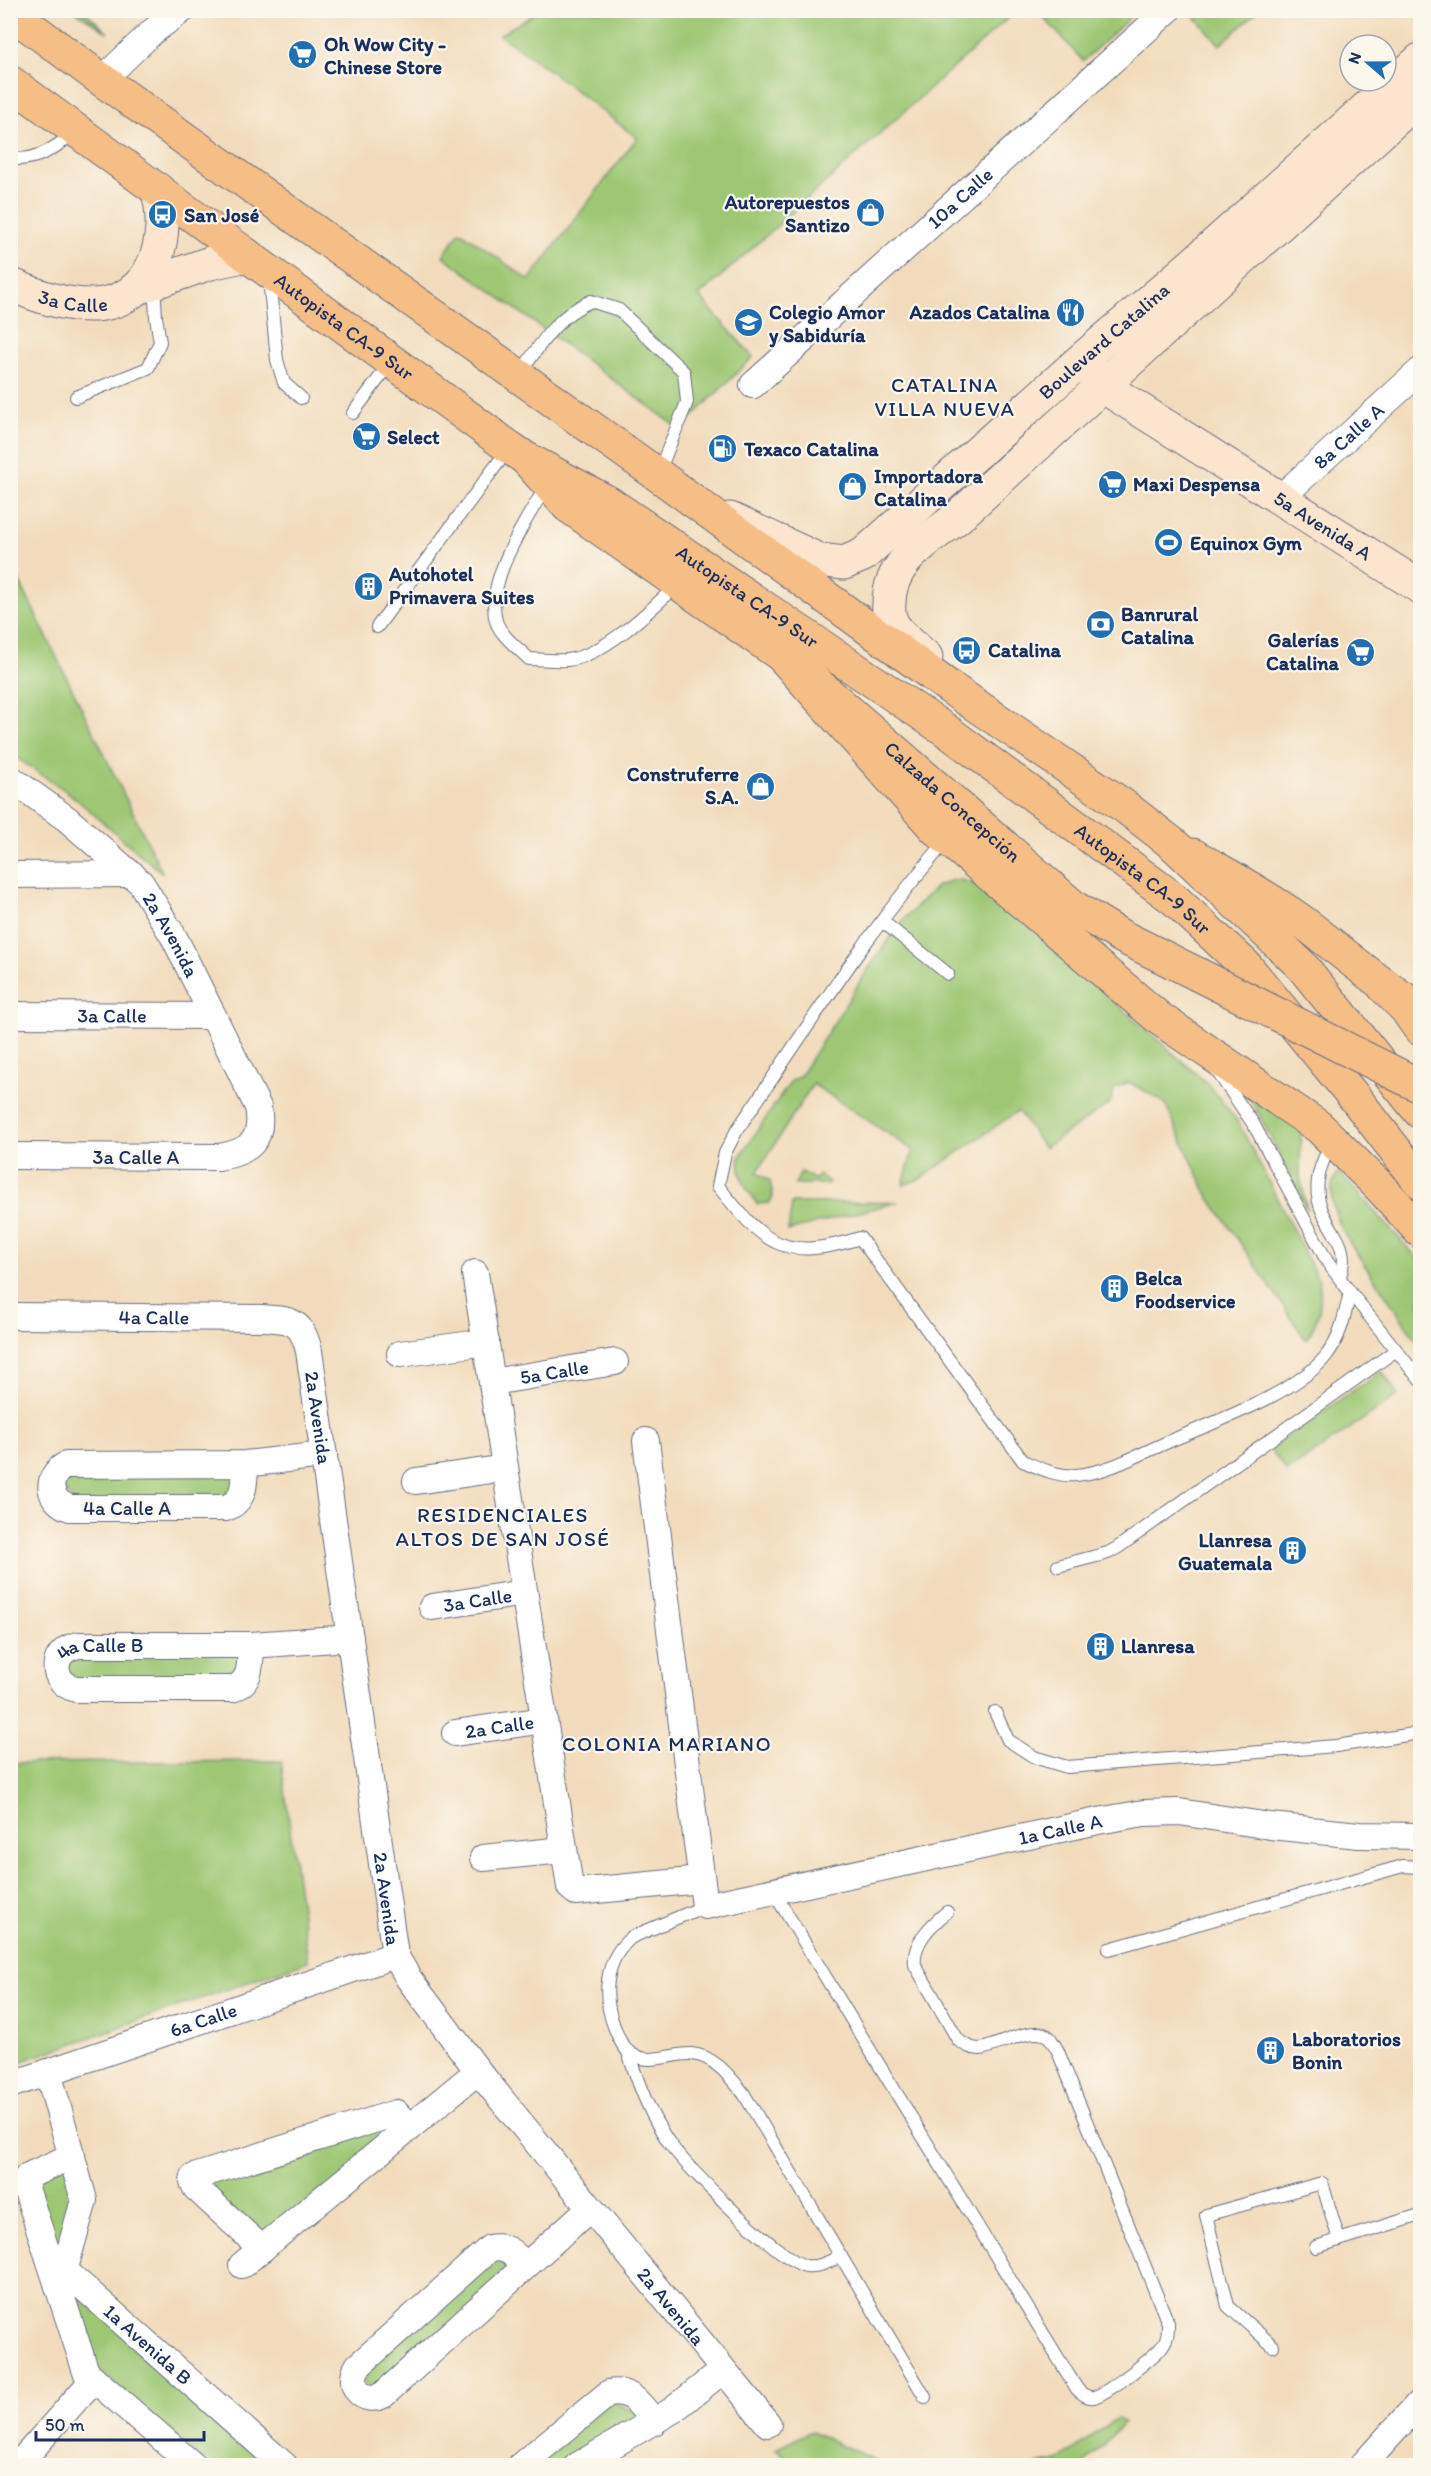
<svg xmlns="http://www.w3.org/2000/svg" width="1431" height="2476" font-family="Itim,sans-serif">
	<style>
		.green { fill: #9ec774; stroke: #5c7b69; stroke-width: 1.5 }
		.forest { fill: #7eac66; stroke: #4c6e62; stroke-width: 1.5 }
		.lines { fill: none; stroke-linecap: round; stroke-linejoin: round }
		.lane-casing { stroke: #666b7f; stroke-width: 14 }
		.street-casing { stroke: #666b7f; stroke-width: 28 }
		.secondary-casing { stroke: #666b7f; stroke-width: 35 }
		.primary-casing { stroke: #666b7f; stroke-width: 35 }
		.highway-casing { stroke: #666b7f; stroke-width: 35 }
		.lane { stroke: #fff; stroke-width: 12 }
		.street { stroke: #fff; stroke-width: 26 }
		.secondary { stroke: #fbe5cf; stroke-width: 33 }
		.primary { stroke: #f6be87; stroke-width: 33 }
		.highway { stroke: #f6be87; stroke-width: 33 }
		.primary-bridge-casing { stroke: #666b7f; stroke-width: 35; stroke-linecap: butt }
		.primary-bridge { stroke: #f6be87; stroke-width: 33 }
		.labels { text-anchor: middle; stroke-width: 4.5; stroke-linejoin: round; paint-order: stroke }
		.poi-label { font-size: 20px; font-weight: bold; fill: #1b2f5e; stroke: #fbf7ec; text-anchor: start }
		.street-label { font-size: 20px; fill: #1b2f5e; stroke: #fbf7ec }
		.neighbourhood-label { font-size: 21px; letter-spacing: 1.5px; fill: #1b2f5e; stroke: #fbf7ec }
	</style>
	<rect width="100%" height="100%" fill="#fbf7ec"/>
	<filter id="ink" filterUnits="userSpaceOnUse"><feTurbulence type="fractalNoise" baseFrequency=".0167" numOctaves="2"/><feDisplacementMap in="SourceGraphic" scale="12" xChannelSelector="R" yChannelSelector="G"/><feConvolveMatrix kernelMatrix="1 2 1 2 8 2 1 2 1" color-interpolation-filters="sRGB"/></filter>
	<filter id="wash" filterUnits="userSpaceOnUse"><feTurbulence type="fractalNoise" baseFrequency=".008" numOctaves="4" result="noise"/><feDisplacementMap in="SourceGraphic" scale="24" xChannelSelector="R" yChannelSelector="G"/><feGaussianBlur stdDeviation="1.35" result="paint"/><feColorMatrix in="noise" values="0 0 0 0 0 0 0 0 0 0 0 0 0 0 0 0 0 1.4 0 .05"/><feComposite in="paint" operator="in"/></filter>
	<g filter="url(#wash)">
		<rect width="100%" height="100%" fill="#f2dbbc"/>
		<g class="green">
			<path d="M 1200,10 L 1258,10 L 1258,11 L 1220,45 L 1194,16 Z"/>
			<path d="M 539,11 L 1016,11 L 699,296 L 753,357 L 680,429 L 443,256 L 460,231 L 529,280 L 637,138 L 545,67 L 499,35 Z"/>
			<path d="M 1038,11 L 1137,11 L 1083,61 Z"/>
			<path d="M 11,564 L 163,874 L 69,793 L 11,754 Z"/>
			<path d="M 953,880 L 962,880 L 985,888 L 1208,1084 L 1238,1122 L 1319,1281 C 1323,1305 1319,1320 1306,1340 L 1207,1194 L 1164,1102 L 1129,1082 L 1115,1088 L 1110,1103 L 1044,1148 L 1018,1111 L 920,1179 L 903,1185 L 913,1150 L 813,1084 L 757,1172 L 770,1181 L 773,1197 L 769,1203 L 757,1204 C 746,1188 737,1177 740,1156 L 791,1081 L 800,1076 L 868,969 L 904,919 L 937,886 Z"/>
			<path d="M 1247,1091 L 1301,1128 L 1300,1177 L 1307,1210 Z"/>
			<path d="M 801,1172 L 815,1180 L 819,1174 L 829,1182 L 827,1184 L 795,1184 Z"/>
			<path d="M 1339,1172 L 1420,1261 L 1420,1345 C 1406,1327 1394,1306 1380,1287 C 1363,1262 1313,1202 1339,1172 Z"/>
			<path d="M 898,1202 L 788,1231 L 792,1203 Z"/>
			<path d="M 1382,1371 L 1398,1395 L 1287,1472 L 1270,1448 Z"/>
			<path d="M 245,1464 L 242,1496 L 77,1508 L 54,1474 Z"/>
			<path d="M 251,1645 L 248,1677 L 76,1689 L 60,1655 Z"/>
			<path d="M 281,1761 L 308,1961 L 11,2065 L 11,1763 Z"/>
			<path d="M 396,2113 L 410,2128 L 262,2249 L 194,2177 Z"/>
			<path d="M 72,2156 L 84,2200 L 59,2288 L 25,2178 Z"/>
			<path d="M 485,2252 L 526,2266 L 377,2398 L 355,2372 Z"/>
			<path d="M 72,2287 L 270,2465 L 208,2465 L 95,2367 Z"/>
			<path d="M 602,2396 L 654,2422 L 577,2465 L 520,2466 Z"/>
			<path d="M 1117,2418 L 1124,2423 L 1083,2465 L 1037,2465 L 1058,2461 Z"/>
			<path d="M 811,2431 L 885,2465 L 795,2465 L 776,2449 Z"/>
		</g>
		<path class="forest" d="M 75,11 L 85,11 L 108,33 Z"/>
	</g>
	<g filter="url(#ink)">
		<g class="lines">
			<defs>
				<g id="lane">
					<path d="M 10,158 C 36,163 58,146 76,131"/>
					<path d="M 269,278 L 277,360 L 284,383 L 301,398"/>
					<path d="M 519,375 C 540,345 556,316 591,301 L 619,310 L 684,372 L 687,402 L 658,474"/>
					<path d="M 76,397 L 148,368 L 160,342 L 156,317 L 154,283"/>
					<path d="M 353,413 L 392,361"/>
					<path d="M 547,485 C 527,518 485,581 496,621 C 501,636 518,648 529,659 C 541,659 554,661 567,660 C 602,657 652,609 677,585"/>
					<path d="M 377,627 L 509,448"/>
					<path d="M 947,840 C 868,930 805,1032 737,1130 L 725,1153 L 718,1186 C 765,1245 784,1262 860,1238 L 1023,1461 C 1039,1468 1058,1477 1076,1475 C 1109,1472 1140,1454 1170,1441 C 1214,1422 1297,1393 1326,1356 C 1341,1337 1345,1314 1350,1292 L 1328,1263 L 1254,1125 L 1217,1071"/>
					<path d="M 882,921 L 948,974"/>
					<path d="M 1333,1141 C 1321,1162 1312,1184 1321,1208 C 1332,1236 1350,1244 1340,1277"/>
					<path d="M 1350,1292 L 1420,1380"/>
					<path d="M 1058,1566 L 1108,1553 L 1117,1548 L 1395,1351"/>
					<path d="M 995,1712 L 1008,1740 L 1034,1757 L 1067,1767 L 1336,1746 L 1420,1733"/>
					<path d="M 773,1891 L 1077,2389 C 1081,2393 1087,2398 1093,2397 C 1103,2397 1158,2354 1163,2345 C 1168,2338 1168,2331 1168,2323 L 1057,2049 C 1054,2045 1052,2040 1049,2037 C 1033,2024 997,2047 980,2049 C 971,2049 965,2045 958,2040 L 915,1965 C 912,1943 931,1925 947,1912"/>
					<path d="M 705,1906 L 632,1937 C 604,1959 602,1997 615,2029 C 618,2037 622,2047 629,2052 C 647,2067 671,2053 691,2054 C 714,2055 731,2078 744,2094 L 925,2397"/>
					<path d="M 1109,1949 L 1403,1866 L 1420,1867"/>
					<path d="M 628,2052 C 638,2083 650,2116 670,2144 C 687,2168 780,2261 806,2266 C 819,2268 830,2261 841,2256"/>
					<path d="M 1316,2247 L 1420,2215"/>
					<path d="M 1273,2346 L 1228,2306 L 1206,2215 L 1322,2183 L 1339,2240"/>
				</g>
				<g id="street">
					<path d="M 102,80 L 152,32 L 182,10"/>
					<path id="s1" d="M 753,385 L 1168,10"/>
					<path id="s2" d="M 1279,499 L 1420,371"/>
					<path id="s3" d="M 10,778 L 67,819 L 141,883 L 175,939 L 258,1107 C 264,1140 250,1152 219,1157 L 10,1156"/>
					<path d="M 10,875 L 132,874"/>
					<path id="s4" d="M 10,1015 L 213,1016"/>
					<path d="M 475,1273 L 570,1887 L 576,1892 L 701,1880"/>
					<path id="s5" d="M 10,1316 L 263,1318 C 292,1320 301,1320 309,1351 L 395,1955 L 409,1979 L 478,2071 L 768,2424"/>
					<path d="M 400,1354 L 486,1342"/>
					<path id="s6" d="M 492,1382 L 615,1362"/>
					<path id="s7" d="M 646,1441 L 705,1906 L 1098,1821 L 1144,1813 L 1179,1812 L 1270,1826 L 1359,1835 L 1420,1836"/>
					<path d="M 245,1464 C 244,1483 246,1500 226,1508 L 70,1508 C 47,1501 45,1476 66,1465 L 245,1464 L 324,1455"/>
					<path d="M 416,1481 L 505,1468"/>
					<path id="s8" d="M 432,1607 L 524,1593"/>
					<path id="s9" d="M 251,1645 C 250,1664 252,1682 232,1689 L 76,1689 C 48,1682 51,1648 80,1645 L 251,1645 L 350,1638"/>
					<path id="s10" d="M 455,1733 L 544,1720"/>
					<path d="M 483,1858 L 564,1850"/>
					<path d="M 48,2072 L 84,2200 L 60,2286"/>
					<path id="s11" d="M 10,2085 L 395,1955"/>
					<path d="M 72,2156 L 28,2176 L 24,2182 L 86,2372 L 194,2466"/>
					<path d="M 262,2249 L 196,2188 L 193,2182 L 194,2177 L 396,2113 L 410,2128"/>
					<path d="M 242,2265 L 478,2071"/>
					<path d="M 526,2266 C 515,2255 507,2244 490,2248 L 358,2366 C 346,2385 362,2405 383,2395 L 590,2208"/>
					<path id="s12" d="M 64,2270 L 285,2466"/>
					<path d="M 17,2466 L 94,2379"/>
					<path d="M 520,2466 L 609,2393 C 631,2388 641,2406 654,2422"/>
					<path d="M 577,2466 L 673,2410 L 723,2370"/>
					<path d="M 1362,2466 L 1420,2402"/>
				</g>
				<g id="secondary">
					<path id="s13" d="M 10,284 C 36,296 66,306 95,305 C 154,301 172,236 157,189"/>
					<path d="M 135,289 L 210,263 L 247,255"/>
					<path id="s14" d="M 1089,369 L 1115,394 L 1420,587"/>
					<path id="s15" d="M 730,519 L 819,560 L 844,563 L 863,555 L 1081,360 L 1194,263 L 1420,60"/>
					<path d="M 926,657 C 916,648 904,639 896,629 C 890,622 888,612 889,603 C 889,561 929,540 958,517 L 1420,97"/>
				</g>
				<g id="primary">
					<path id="s16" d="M 528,461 L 568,506 L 798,667 L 1075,908 L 1121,936 L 1197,974"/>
					<path d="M 1193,855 C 1229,876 1266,896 1300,920 C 1337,947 1370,978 1408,1001"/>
				</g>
				<g id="highway">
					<path d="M 10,12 L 102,80 L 658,475 L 949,687 L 1124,806 L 1173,844 L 1302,966 L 1420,1112"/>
					<path id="s17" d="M 10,82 L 509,447 L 525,458 L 609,503 L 947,731 L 1174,899 L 1245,965 L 1355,1098 L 1420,1182"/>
					<path d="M 783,657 L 936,829 L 1160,1019 L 1319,1127 L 1380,1187 L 1420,1231"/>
					<path d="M 1384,987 L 1406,1009 L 1420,1029"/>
				</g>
			</defs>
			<use href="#lane" class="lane-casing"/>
			<use href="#street" class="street-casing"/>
			<use href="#secondary" class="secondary-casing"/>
			<use href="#primary" class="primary-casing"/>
			<use href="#highway" class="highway-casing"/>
			<use href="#lane" class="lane"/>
			<use href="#street" class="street"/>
			<use href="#secondary" class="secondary"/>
			<use href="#primary" class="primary"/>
			<use href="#highway" class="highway"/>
			<defs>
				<path id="primary-bridge" d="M 1197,974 L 1420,1086"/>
			</defs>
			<use href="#primary-bridge" class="primary-bridge-casing"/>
			<use href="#primary-bridge" class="primary-bridge"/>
		</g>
	</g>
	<defs>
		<symbol id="supermarket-disc" viewBox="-11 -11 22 22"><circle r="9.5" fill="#1f6fb2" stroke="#fbf7ec"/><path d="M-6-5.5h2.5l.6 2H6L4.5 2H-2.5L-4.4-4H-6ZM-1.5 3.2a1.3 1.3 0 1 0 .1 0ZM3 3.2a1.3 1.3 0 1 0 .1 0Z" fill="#fff"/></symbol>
		<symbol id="shop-disc" viewBox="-11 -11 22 22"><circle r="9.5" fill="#1f6fb2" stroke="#fbf7ec"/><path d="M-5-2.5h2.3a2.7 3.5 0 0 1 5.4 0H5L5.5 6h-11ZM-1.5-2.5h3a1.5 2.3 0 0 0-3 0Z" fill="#fff"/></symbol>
		<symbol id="bus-disc" viewBox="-11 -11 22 22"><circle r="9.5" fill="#1f6fb2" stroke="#fbf7ec"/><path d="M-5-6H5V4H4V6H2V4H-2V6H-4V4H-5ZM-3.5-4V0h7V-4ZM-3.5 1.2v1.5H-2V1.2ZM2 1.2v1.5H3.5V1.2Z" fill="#fff"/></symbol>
		<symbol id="restaurant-disc" viewBox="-11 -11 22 22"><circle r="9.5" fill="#1f6fb2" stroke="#fbf7ec"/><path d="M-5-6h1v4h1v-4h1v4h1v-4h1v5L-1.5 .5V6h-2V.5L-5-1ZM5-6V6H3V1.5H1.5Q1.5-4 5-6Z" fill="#fff"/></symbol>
		<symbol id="school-disc" viewBox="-11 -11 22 22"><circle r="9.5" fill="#1f6fb2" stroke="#fbf7ec"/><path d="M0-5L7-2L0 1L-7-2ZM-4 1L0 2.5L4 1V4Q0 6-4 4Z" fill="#fff"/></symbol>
		<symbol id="fuel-disc" viewBox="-11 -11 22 22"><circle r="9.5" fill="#1f6fb2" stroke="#fbf7ec"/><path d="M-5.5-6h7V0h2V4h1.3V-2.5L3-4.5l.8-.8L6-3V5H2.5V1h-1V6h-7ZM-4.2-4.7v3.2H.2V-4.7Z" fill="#fff"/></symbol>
		<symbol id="stadium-disc" viewBox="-11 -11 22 22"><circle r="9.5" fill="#1f6fb2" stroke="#fbf7ec"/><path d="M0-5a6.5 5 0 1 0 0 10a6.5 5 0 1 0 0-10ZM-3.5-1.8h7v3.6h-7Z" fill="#fff"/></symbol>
		<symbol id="building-disc" viewBox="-11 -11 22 22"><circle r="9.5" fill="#1f6fb2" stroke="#fbf7ec"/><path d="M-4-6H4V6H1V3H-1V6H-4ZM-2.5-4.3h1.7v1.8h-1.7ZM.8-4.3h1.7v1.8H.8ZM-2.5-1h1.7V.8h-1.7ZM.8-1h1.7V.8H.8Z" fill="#fff"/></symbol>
		<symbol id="bank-disc" viewBox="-11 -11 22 22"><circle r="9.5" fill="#1f6fb2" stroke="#fbf7ec"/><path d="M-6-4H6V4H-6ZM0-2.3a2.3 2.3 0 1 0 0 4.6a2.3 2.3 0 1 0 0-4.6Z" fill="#fff"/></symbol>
	</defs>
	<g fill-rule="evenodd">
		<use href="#supermarket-disc" x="286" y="38" width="33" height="33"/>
		<use href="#shop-disc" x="854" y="196" width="33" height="33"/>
		<use href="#bus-disc" x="146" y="198" width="33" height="33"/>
		<use href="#restaurant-disc" x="1054" y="296" width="33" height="33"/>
		<use href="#school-disc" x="732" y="306" width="33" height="33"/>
		<use href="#supermarket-disc" x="350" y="420" width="33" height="33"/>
		<use href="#fuel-disc" x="706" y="432" width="33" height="33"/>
		<use href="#supermarket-disc" x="1096" y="468" width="33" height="33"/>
		<use href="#shop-disc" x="836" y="470" width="33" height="33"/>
		<use href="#stadium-disc" x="1152" y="526" width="33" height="33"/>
		<use href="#building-disc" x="352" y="570" width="33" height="33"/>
		<use href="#bank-disc" x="1084" y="608" width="33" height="33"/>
		<use href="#bus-disc" x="950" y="634" width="33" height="33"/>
		<use href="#supermarket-disc" x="1344" y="636" width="33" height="33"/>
		<use href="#shop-disc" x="744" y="770" width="33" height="33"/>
		<use href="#building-disc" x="1098" y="1272" width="33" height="33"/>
		<use href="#building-disc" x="1276" y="1534" width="33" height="33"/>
		<use href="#building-disc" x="1084" y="1630" width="33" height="33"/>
		<use href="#building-disc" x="1254" y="2034" width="33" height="33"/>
	</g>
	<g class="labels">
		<g class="poi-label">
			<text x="324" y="51">Oh Wow City -<tspan x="324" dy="23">Chinese Store</tspan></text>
			<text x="850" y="209" text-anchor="end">Autorepuestos<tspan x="850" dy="23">Santizo</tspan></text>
			<text x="184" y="222">San José</text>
			<text x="769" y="319">Colegio Amor<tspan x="769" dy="23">y Sabiduría</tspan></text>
			<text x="1050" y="319" text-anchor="end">Azados Catalina</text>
			<text x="387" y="444">Select</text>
			<text x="744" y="456">Texaco Catalina</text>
			<text x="874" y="483">Importadora<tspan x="874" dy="23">Catalina</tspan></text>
			<text x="1133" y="491">Maxi Despensa</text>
			<text x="1190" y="550">Equinox Gym</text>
			<text x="389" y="581">Autohotel<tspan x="389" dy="23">Primavera Suites</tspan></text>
			<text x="1121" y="621">Banrural<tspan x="1121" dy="23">Catalina</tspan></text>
			<text x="1339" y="647" text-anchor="end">Galerías<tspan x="1339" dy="23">Catalina</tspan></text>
			<text x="988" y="657">Catalina</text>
			<text x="739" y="781" text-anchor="end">Construferre<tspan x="739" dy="23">S.A.</tspan></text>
			<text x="1135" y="1285">Belca<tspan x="1135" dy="23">Foodservice</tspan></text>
			<text x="1272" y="1547" text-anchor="end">Llanresa<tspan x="1272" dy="23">Guatemala</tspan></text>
			<text x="1121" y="1653">Llanresa</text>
			<text x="1292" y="2046">Laboratorios<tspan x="1292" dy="23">Bonin</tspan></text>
		</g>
		<g class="street-label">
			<text dy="7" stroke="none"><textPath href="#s1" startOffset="279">10a Calle</textPath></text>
			<text dy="7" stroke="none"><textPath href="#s13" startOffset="66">3a Calle</textPath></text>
			<text dy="7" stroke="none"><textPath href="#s17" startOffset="414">Autopista CA-9 Sur</textPath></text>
			<text dy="7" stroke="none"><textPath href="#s15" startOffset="466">Boulevard Catalina</textPath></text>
			<text dy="7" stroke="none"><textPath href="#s2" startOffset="94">8a Calle A</textPath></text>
			<text dy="7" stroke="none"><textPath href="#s14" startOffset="282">5a Avenida A</textPath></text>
			<text dy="7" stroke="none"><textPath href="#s17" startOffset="900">Autopista CA-9 Sur</textPath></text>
			<text dy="7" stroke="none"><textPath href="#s16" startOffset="546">Calzada Concepción</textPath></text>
			<text dy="7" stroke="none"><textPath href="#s17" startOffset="1386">Autopista CA-9 Sur</textPath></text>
			<text dy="7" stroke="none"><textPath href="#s3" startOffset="228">2a Avenida</textPath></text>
			<text dy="7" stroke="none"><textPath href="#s4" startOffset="102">3a Calle</textPath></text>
			<text x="136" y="1164">3a Calle A</text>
			<text dy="7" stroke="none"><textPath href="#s5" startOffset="144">4a Calle</textPath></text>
			<text dy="7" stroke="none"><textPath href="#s6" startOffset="63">5a Calle</textPath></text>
			<text dy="7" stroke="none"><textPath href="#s5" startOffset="384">2a Avenida</textPath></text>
			<text x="127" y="1515">4a Calle A</text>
			<text dy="7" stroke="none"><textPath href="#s8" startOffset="46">3a Calle</textPath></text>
			<text dy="7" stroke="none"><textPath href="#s9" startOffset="294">4a Calle B</textPath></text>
			<text dy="7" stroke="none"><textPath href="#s10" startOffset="45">2a Calle</textPath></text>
			<text dy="7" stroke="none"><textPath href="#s7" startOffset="832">1a Calle A</textPath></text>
			<text dy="7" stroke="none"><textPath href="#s5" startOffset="870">2a Avenida</textPath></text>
			<text dy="7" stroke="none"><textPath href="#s11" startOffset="204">6a Calle</textPath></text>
			<text dy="7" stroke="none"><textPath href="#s5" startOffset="1374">2a Avenida</textPath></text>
			<text dy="7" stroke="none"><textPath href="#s12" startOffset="112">1a Avenida B</textPath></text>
		</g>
		<g class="neighbourhood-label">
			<text x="945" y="392">CATALINA<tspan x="945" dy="24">VILLA NUEVA</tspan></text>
			<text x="503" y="1522">RESIDENCIALES<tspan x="503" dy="24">ALTOS DE SAN JOSÉ</tspan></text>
			<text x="667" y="1751">COLONIA MARIANO</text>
		</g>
	</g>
	<rect width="1431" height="2476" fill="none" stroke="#fbf7ec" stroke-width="36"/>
	<g transform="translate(1368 63) rotate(290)"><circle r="28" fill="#fbf7ec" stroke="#a1a7b3" stroke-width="1.5"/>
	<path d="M0-4.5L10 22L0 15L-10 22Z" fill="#1f6fb2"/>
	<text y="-9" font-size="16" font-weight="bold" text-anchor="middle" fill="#1b2f5e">N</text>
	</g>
	<path d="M36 2431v9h168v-9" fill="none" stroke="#1b2f5e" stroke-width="3"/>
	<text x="45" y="2431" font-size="18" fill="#1b2f5e" stroke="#fbf7ec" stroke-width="4.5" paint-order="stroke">50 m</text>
</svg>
